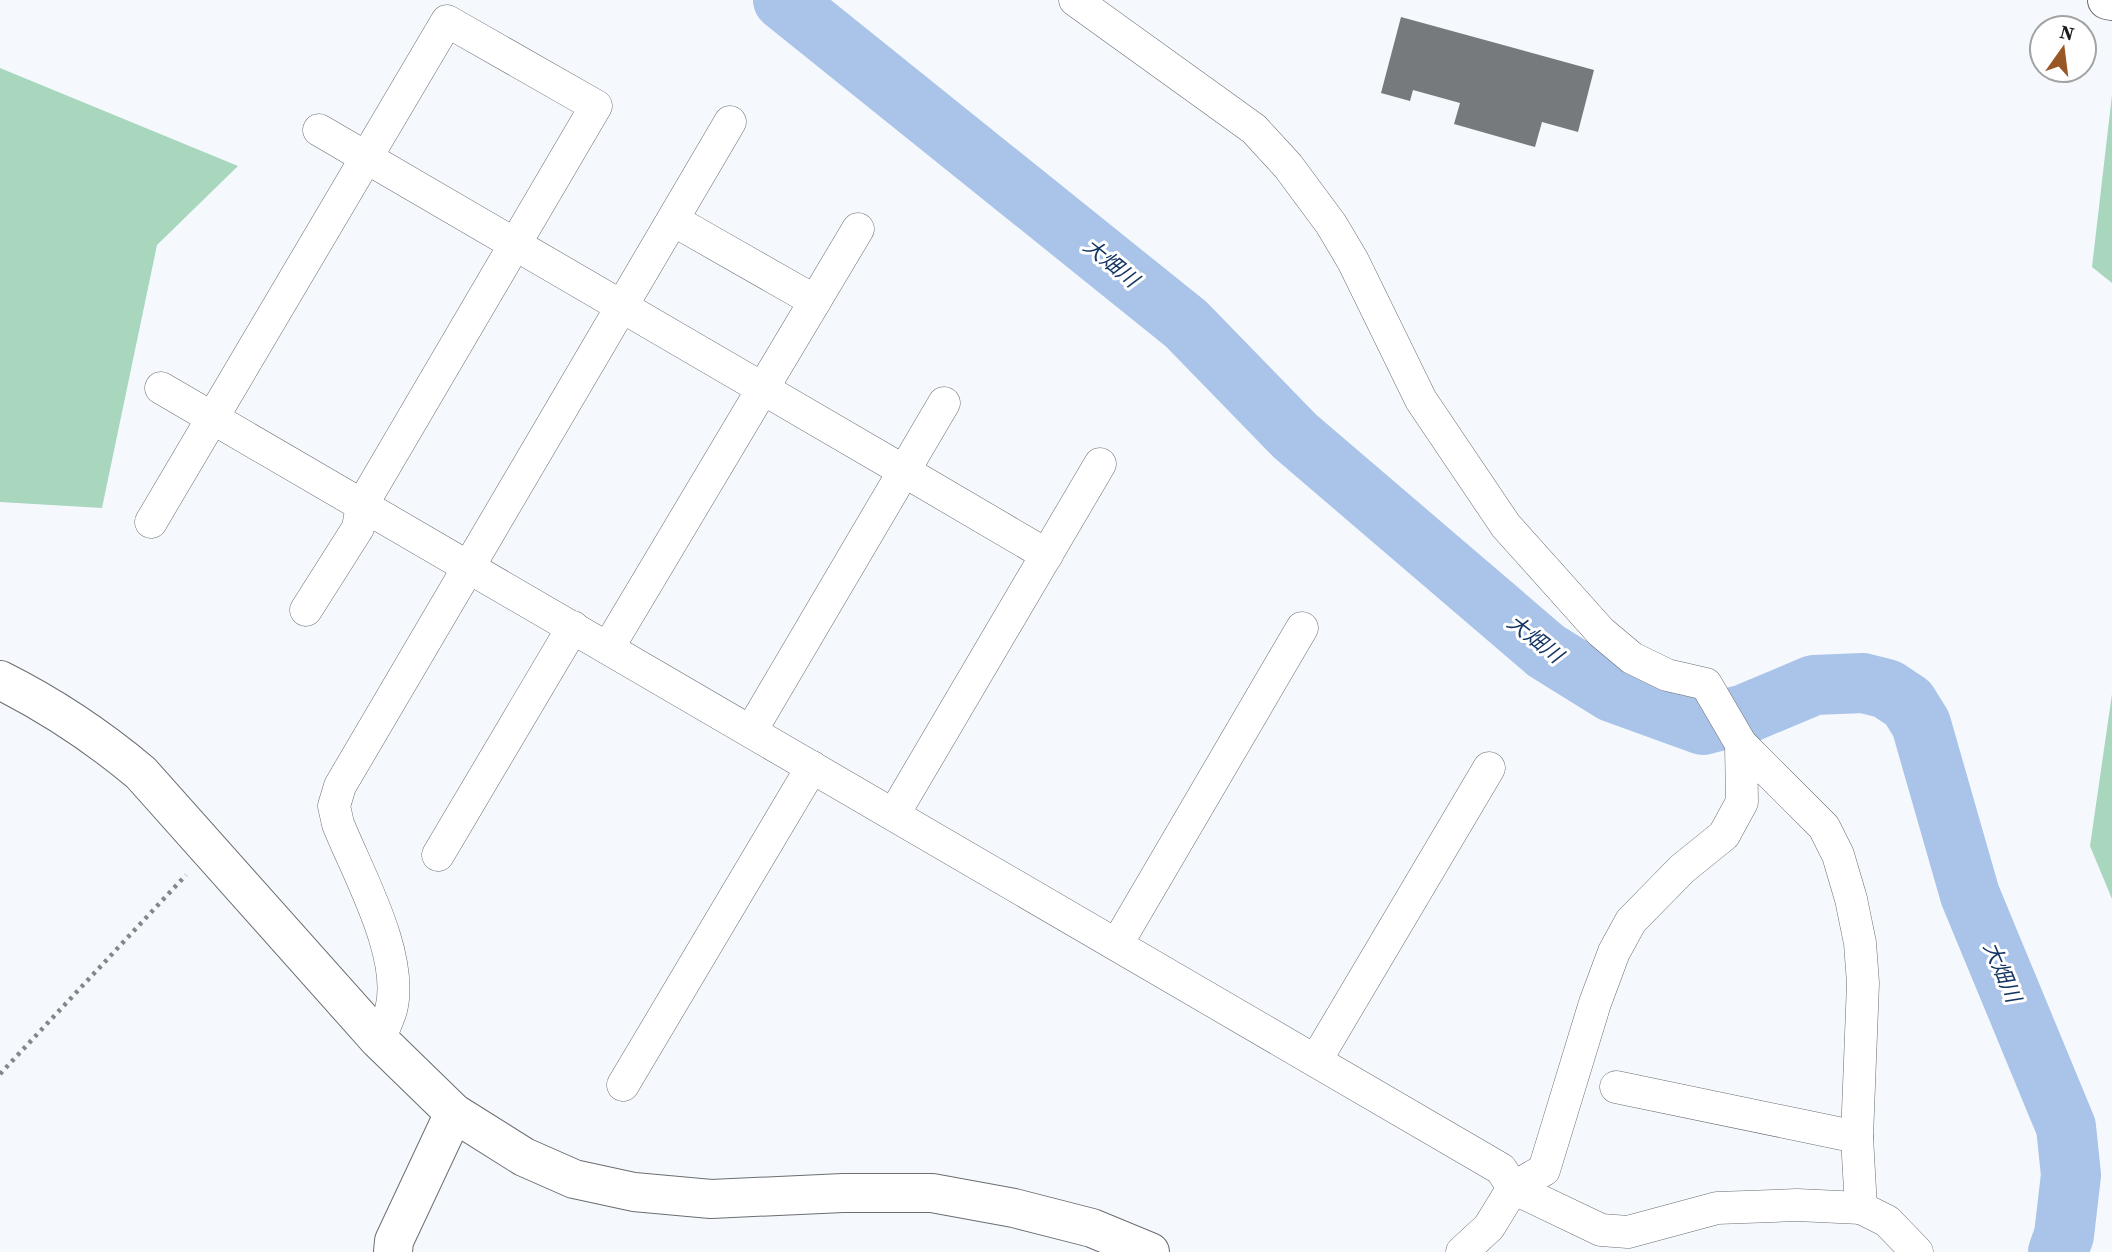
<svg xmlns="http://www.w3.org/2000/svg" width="2112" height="1252" font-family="'Source Serif 4','Noto Sans JP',serif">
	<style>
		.forest { fill: #a9d7bd }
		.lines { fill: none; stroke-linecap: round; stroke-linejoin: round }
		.river { stroke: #a9c3e9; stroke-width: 60 }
		.building { fill: #777a7d }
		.minor-casing { stroke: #6a6d71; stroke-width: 33 }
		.tertiary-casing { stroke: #6a6d71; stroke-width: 40 }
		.primary-casing { stroke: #6a6d71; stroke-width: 40 }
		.path { stroke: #848789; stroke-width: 4.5; stroke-dasharray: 3.5 5; stroke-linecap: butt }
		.minor { stroke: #fff; stroke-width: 32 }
		.tertiary { stroke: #fff; stroke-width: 38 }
		.primary { stroke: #fff; stroke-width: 38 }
		.labels { text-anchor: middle; stroke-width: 6; stroke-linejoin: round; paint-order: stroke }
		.water-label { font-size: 21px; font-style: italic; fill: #153665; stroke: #fff }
	</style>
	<rect width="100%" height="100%" fill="#f5f9fd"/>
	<g class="forest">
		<path d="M 0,68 L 238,166 L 157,245 L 102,508 L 0,502 Z"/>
		<path d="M 2112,95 L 2112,283 L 2092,267 Z"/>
		<path d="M 2112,694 L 2112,899 L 2090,846 Z"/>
	</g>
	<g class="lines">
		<path class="river" d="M 783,0 L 1186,324 L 1295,436 L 1546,651 L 1612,692 L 1703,725 L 1745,714 L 1814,685 L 1863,683 L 1887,689 L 1908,703 L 1921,724 L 1970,895 L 2066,1127 L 2071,1175 L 2064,1235 L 2058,1252"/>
	</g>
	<path class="building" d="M 1401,17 L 1594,70 L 1578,132 L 1542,122 L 1535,147 L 1454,124 L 1460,103 L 1413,90 L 1410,101 L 1381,93 Z"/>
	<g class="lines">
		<defs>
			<g id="minor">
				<path d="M 1075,0 L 1254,129 L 1288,166 L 1331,224 L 1353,261 L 1421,400 L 1506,526 L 1601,632 L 1632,658 L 1667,675 L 1706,684 L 1741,744"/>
				<path d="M 319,130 L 904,471 L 751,731"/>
				<path d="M 673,220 L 815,301"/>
				<path d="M 161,388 L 1501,1169 L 1513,1188 L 1489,1227 L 1462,1252"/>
				<path d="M 944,403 L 904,471 L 1047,555"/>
				<path d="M 151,522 L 447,21 L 596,106 L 362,505 L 358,528 L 306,610"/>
				<path d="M 608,648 L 858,229"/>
				<path d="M 894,814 L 1100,464"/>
				<path d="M 438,855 L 573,627"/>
				<path d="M 1117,944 L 1302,628"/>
				<path d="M 379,1040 C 383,1030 388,1020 391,1010 C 405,956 358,874 338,824 L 334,806 L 340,786 L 730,122"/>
				<path d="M 1316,1060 L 1489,768"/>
				<path d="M 623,1085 L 812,767"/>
				<path d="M 1616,1087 L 1857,1137"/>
				<path d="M 1513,1188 L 1544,1170 L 1595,1003 L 1614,952 L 1631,921 L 1682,869 L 1724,835 L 1742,802 L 1741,744 L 1824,827 L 1838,855 L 1851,899 L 1860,943 L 1863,983 L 1857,1137 L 1861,1208 L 1887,1221 L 1917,1252"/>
				<path d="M 1513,1188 L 1601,1230 L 1628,1232 L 1717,1208 L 1797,1205 L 1861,1208"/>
			</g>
			<g id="tertiary">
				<path d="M 0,680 C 52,706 97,736 141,773 L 379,1040 L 454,1113 L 524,1157 L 574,1179 L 634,1192 L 711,1199 L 843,1193 L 932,1193 L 1014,1208 L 1092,1228 L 1150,1252"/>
				<path d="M 393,1252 L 394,1241 L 454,1113"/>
			</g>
			<path id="primary" d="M 2107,0 L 2112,1"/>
		</defs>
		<use href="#minor" class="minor-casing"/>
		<use href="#tertiary" class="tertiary-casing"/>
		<use href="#primary" class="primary-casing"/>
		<path class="path" d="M 0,1074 L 186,875"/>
		<use href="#minor" class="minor"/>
		<use href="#tertiary" class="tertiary"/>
		<use href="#primary" class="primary"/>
	</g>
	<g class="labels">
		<g class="water-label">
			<text transform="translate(1111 263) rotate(39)" y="7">大畑川</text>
			<text transform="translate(1535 639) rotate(38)" y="7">大畑川</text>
			<text transform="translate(2002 972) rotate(67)" y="7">大畑川</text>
		</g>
	</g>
	<g transform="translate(2063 49) rotate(14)"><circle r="33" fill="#ffffff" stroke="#a3a3a4" stroke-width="2"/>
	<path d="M0-5L12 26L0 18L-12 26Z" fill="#995725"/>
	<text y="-10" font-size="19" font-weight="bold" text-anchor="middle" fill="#191a1b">N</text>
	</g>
</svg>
